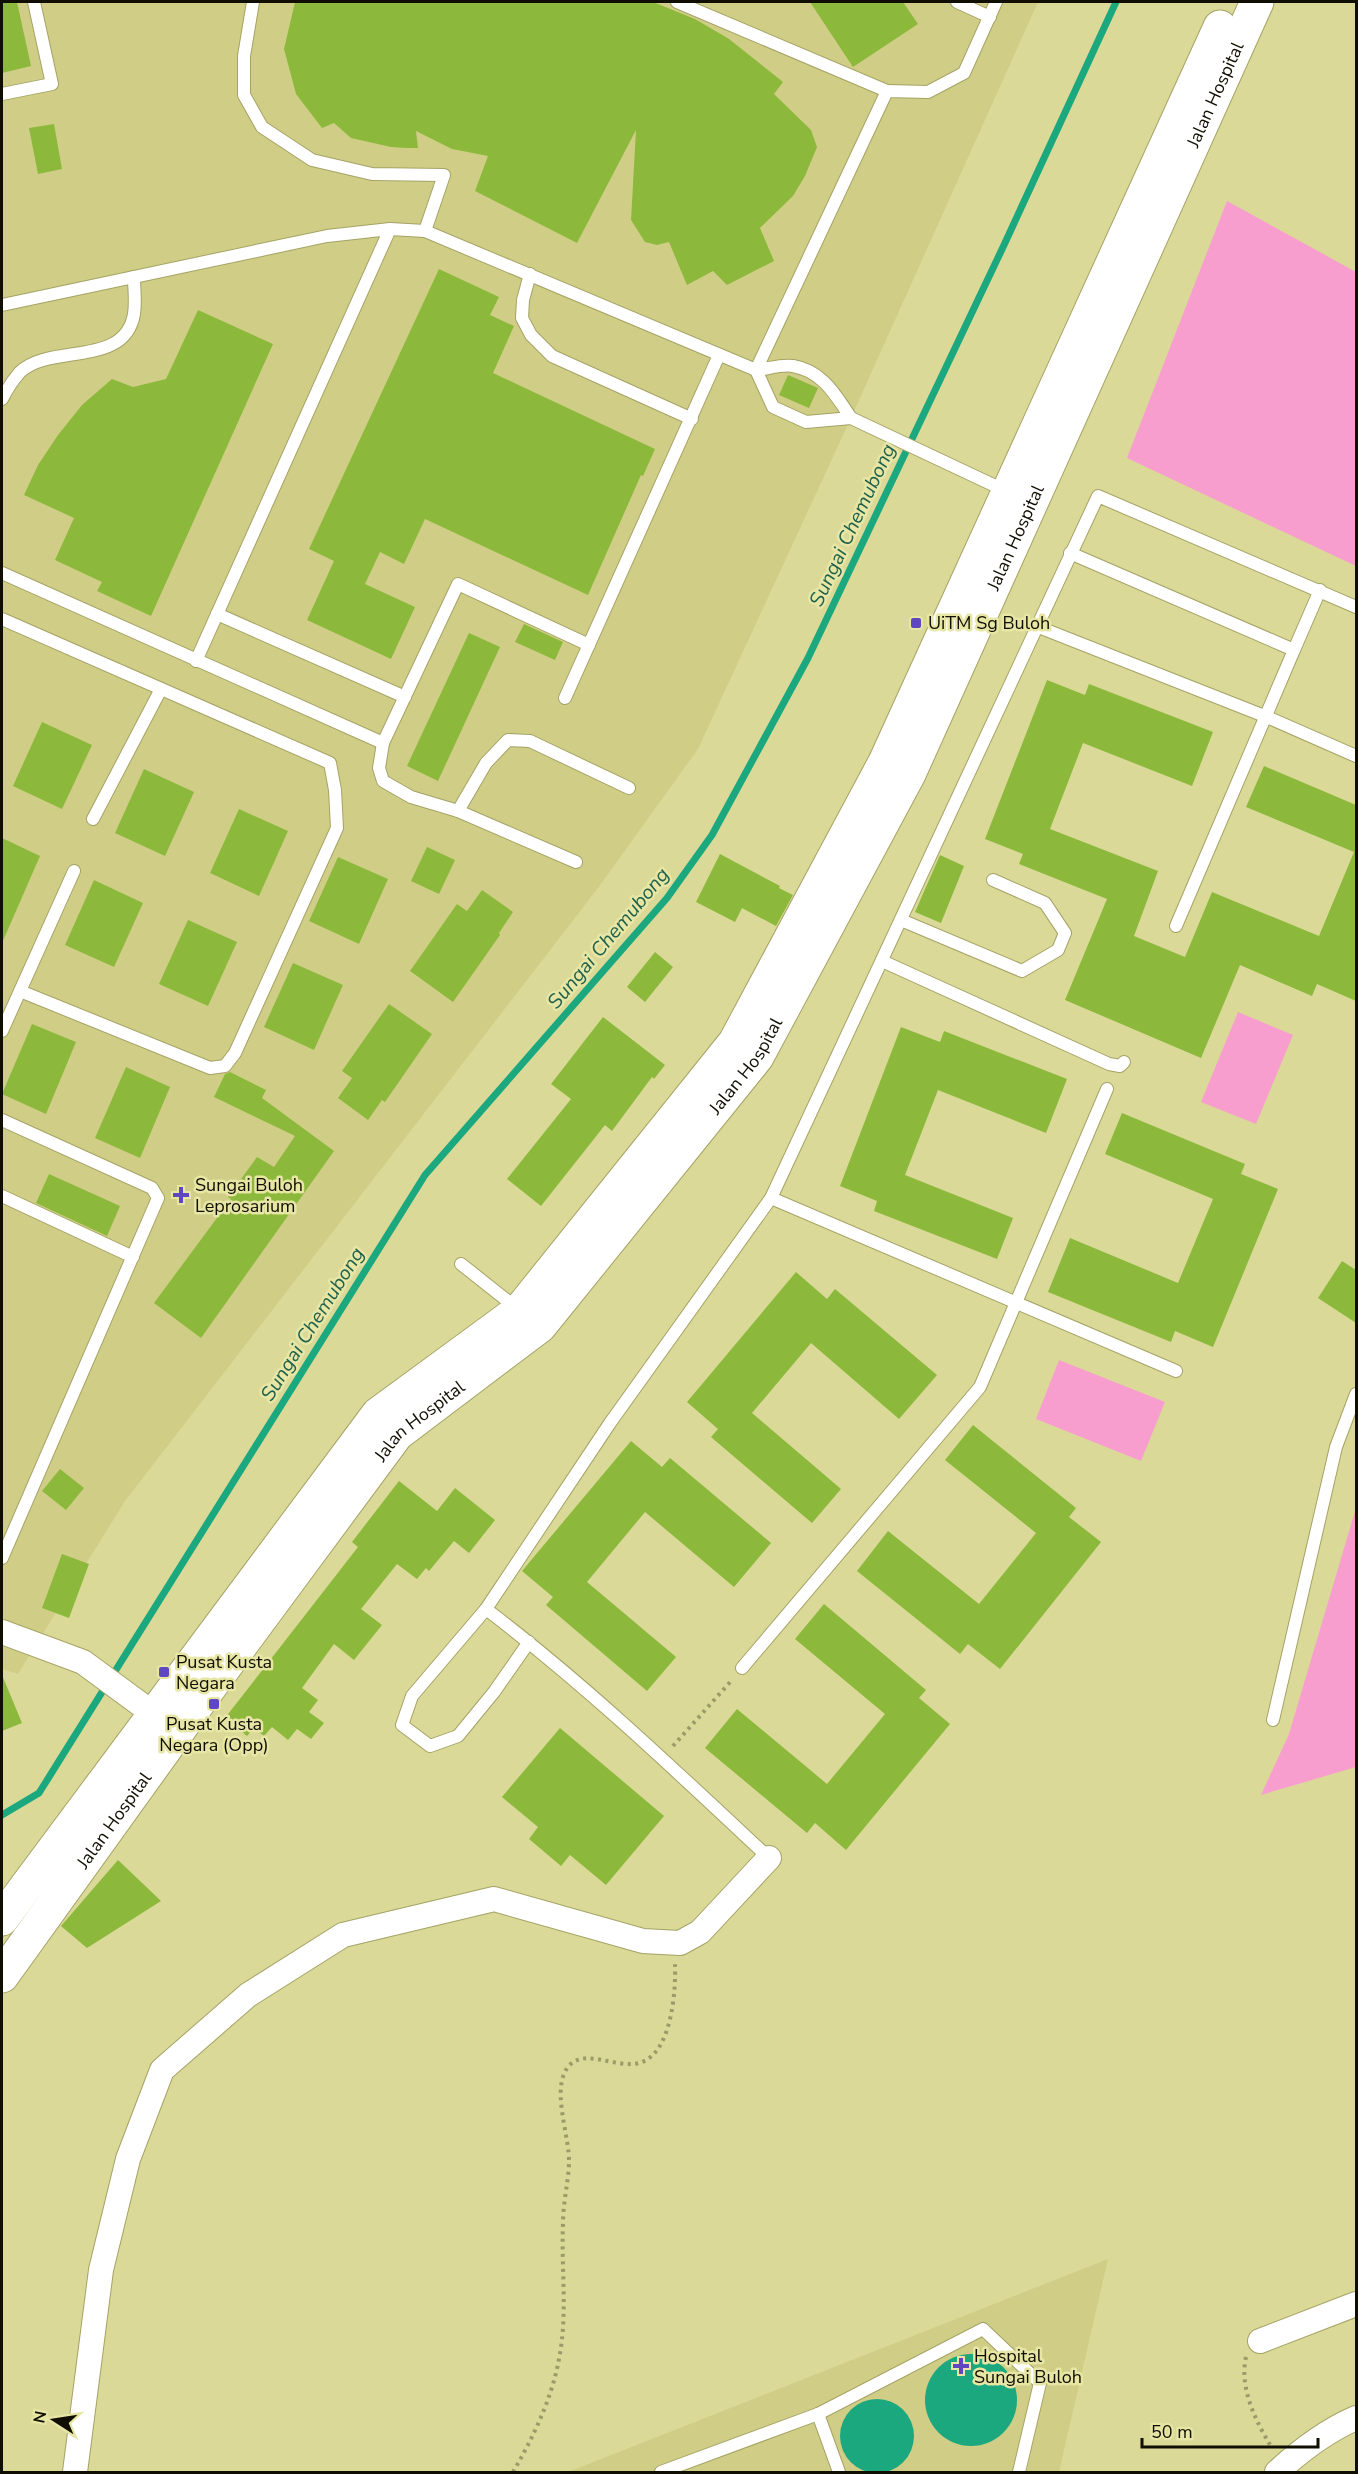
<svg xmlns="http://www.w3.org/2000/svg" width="1358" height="2474" font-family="'Nunito Sans',sans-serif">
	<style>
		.built { fill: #d0ce86 }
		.green { fill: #f89ece }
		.water { fill: #1ca87f }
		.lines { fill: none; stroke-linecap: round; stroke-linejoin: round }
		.stream { stroke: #1ca87f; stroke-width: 7 }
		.building { fill: #8cb93c }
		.service-casing { stroke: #a5a365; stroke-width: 14 }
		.minor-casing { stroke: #a5a365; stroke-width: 26 }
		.secondary-casing { stroke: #a5a365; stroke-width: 35 }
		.path { stroke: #9b9a69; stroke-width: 4; stroke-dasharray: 3 4.5; stroke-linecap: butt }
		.service { stroke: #fff; stroke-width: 12 }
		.minor { stroke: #fff; stroke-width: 24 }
		.secondary { stroke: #fff; stroke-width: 33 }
		.poi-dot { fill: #5f47bf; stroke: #e7e6a5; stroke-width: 2 }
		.labels { text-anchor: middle; stroke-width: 5; stroke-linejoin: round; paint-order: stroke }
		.street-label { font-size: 18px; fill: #0f0e00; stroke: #e7e6a5 }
		.poi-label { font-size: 18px; fill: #0f0e00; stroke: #e7e6a5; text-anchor: start }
		.water-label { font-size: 20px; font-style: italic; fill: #1f614b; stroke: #e7e6a5 }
	</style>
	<rect width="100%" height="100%" fill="#dad998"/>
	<g class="built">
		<path d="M 2,2 L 1038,2 L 851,418 L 698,749 L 598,888 L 125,1501 L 18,1674 L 2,1669 Z"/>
		<path d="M 1108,2259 L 1059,2472 L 568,2472 Z"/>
	</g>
	<g class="green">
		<path d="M 1227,201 L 1356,272 L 1356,566 L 1127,458 Z"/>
		<path d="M 1238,1012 L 1293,1035 L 1256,1124 L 1201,1102 Z"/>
		<path d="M 1059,1360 L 1165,1402 L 1141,1461 L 1036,1419 Z"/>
		<path d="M 1356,1508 L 1356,1767 L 1261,1795 L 1289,1734 Z"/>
	</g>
	<g class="water">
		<circle cx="971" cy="2400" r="46"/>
		<circle cx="877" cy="2436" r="37"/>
	</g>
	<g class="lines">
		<path class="stream" d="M 2,1815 L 39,1793 L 425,1175 L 667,898 L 712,835 L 808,658 L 1004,245 L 1116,2"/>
	</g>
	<g class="building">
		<path d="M 2,2 L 17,2 L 31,66 L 2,73 Z"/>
		<path d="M 295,2 L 653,2 L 695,19 L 729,39 L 783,82 L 774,94 L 811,130 L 817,147 L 805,176 L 793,196 L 760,228 L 774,261 L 727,285 L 713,271 L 687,285 L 669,242 L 657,245 L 645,242 L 631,220 L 636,130 L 577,243 L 475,191 L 488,156 L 452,149 L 416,131 L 418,148 L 406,148 L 391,147 L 351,138 L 334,123 L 322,128 L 296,94 L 284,49 Z"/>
		<path d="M 810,2 L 903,2 L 918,24 L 853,67 Z"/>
		<path d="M 54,124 L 62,169 L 38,174 L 29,128 Z"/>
		<path d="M 439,269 L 499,297 L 490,315 L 514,326 L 493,373 L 655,449 L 643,476 L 641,475 L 588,595 L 425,519 L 404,564 L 380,552 L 365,584 L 415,607 L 391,659 L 307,620 L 334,561 L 309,549 Z"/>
		<path d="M 198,310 L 273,344 L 151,616 L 97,591 L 102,582 L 55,560 L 74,518 L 24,495 L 38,465 L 58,435 L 82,405 L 112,379 L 133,387 L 166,379 Z"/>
		<path d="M 788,375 L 818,388 L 809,408 L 779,395 Z"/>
		<path d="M 524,624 L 563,642 L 555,660 L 515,642 Z"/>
		<path d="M 469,633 L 500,647 L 438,781 L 407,766 Z"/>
		<path d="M 1047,680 L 1085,695 L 1089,684 L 1213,732 L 1192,786 L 1083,743 L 1050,829 L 1158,871 L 1134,936 L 1185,957 L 1212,892 L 1319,936 L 1354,852 L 1246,807 L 1264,766 L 1356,805 L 1356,1001 L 1317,984 L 1312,996 L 1240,965 L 1201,1058 L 1065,1000 L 1107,899 L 1019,864 L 1023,854 L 985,839 Z"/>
		<path d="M 42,722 L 92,745 L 62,809 L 13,786 Z"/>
		<path d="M 144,769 L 194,792 L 165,856 L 115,833 Z"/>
		<path d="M 239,809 L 288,831 L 259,896 L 210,873 Z"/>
		<path d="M 2,838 L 40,856 L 2,943 Z"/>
		<path d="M 427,847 L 455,860 L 439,894 L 411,881 Z"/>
		<path d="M 720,854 L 780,886 L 779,888 L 793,895 L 776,926 L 742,908 L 735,922 L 696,902 Z"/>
		<path d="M 940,855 L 964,866 L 941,923 L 915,912 Z"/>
		<path d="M 338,857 L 388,879 L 359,944 L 309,921 Z"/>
		<path d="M 94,880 L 143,903 L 114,967 L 65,945 Z"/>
		<path d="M 482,890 L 513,912 L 499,933 L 500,935 L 453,1002 L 410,971 L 457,904 L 467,911 Z"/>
		<path d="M 188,920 L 237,942 L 208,1006 L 159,984 Z"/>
		<path d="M 655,952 L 673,967 L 645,1002 L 627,987 Z"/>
		<path d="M 293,963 L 343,985 L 314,1050 L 264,1027 Z"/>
		<path d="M 389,1004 L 432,1034 L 385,1102 L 382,1100 L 368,1120 L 338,1098 L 352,1078 L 342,1071 Z"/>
		<path d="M 603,1017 L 665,1065 L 654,1079 L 652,1077 L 612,1131 L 605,1125 L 541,1206 L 507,1179 L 571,1099 L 551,1084 Z"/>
		<path d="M 32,1024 L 76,1042 L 46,1114 L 2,1094 Z"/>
		<path d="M 901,1027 L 940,1042 L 944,1031 L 1067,1079 L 1046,1133 L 938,1090 L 905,1175 L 1013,1218 L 997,1259 L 874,1211 L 877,1201 L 840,1186 Z"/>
		<path d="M 126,1067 L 170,1087 L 140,1158 L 95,1138 Z"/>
		<path d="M 230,1072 L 266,1090 L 262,1098 L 334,1151 L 201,1338 L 154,1303 L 231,1199 L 228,1197 L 257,1157 L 274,1167 L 295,1136 L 214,1097 L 225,1074 Z"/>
		<path d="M 1122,1113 L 1245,1164 L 1241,1174 L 1278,1189 L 1213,1347 L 1175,1331 L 1171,1342 L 1048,1292 L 1070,1238 L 1178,1283 L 1213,1199 L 1105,1154 Z"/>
		<path d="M 49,1174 L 120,1206 L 107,1236 L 36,1203 Z"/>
		<path d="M 1342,1261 L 1356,1270 L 1356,1323 L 1318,1298 Z"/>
		<path d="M 796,1272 L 827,1299 L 835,1289 L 937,1375 L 899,1419 L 811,1343 L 752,1413 L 841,1489 L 812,1523 L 711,1437 L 718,1429 L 687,1402 Z"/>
		<path d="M 973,1425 L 1076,1508 L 1069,1517 L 1101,1542 L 1000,1669 L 968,1644 L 960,1654 L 857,1571 L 888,1531 L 979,1604 L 1036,1533 L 945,1460 Z"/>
		<path d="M 631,1441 L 662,1467 L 670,1458 L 771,1543 L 734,1587 L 645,1512 L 587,1582 L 676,1657 L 647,1691 L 546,1605 L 553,1597 L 522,1571 Z"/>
		<path d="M 60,1469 L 84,1488 L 66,1510 L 42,1491 Z"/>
		<path d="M 399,1481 L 437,1511 L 455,1488 L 495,1520 L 469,1553 L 454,1541 L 429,1571 L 426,1568 L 417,1579 L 397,1564 L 361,1609 L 382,1625 L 354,1660 L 334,1644 L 302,1688 L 318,1700 L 309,1712 L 324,1723 L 311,1739 L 297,1729 L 288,1740 L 272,1727 L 264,1736 L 254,1728 L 247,1736 L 225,1718 L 358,1547 L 352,1542 Z"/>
		<path d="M 62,1554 L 89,1564 L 69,1618 L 42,1608 Z"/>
		<path d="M 824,1604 L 926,1690 L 919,1698 L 950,1724 L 846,1850 L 815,1823 L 807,1833 L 705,1748 L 737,1709 L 827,1784 L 885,1714 L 795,1639 Z"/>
		<path d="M 2,1675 L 22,1723 L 2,1731 Z"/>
		<path d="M 560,1728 L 664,1816 L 606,1885 L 570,1855 L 561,1866 L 529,1839 L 538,1827 L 502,1797 Z"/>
		<path d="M 118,1860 L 161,1901 L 87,1948 L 61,1926 Z"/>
	</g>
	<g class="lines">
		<defs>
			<g id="service">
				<path d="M 253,2 L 244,56 L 244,95 L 262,127 L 312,160 L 372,174 L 444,175 L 425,231"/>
				<path d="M 677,2 L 887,91"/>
				<path d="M 957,2 L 990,17"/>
				<path d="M 2,94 L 52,84 L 34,2"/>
				<path d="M 530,274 L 523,300 L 522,318 L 531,335 L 552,356 L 692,419"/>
				<path d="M 2,305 L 327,236 L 390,229 L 425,231 L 756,370 C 767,369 782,364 793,366 C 823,371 836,396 851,418"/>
				<path d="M 756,370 L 887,91 L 928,92 L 964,73 L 996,2"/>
				<path d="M 756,370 L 773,407 L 806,422 L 851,418 L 1006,491"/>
				<path d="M 2,399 C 6,391 13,380 20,372 C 50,343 125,368 134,314 C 136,302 134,289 134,277"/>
				<path d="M 1070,553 L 1294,650 L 1320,590"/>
				<path d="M 2,573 L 383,743"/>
				<path d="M 217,614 L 405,697"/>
				<path d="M 2,619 L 330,763 L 335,790 L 337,828 L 235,1053 L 225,1066 L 210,1068 L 20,991"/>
				<path d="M 1036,626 L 1267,717 L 1356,756"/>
				<path d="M 196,661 L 390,229"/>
				<path d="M 565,698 L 719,355"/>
				<path d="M 458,811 L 486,763 L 508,740 L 530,741 L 629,788"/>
				<path d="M 93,819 L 161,689"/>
				<path d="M 576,862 L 458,811 L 411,797 L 383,781 L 379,768 L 383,743 L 458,584 L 589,645"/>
				<path d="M 901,920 L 1022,971 L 1058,950 L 1065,933 L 1045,903 L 993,880"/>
				<path d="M 1176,926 L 1294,650"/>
				<path d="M 882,961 L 1109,1064 L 1120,1066 L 1124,1062"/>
				<path d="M 2,1031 L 74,871"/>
				<path d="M 2,1120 L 152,1188 L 158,1198 L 2,1558"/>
				<path d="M 2,1196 L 133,1257"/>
				<path d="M 771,1198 L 1176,1371"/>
				<path d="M 461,1264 L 519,1310"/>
				<path d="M 486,1609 C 586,1685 677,1772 769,1858"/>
				<path d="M 529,1642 L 494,1692 L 458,1736 L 430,1746 L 402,1725 L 412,1696 L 486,1609 L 610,1423 L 771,1198 L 1098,496 L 1356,607"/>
				<path d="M 742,1668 L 980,1387 L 1107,1089"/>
				<path d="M 1273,1720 L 1336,1447 L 1356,1394"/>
				<path d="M 818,2414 L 839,2472"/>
				<path d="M 661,2472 L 818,2414 L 983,2329 L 1040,2383 L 1019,2472"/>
			</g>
			<g id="minor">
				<path d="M 2,1632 L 83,1662 L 166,1723"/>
				<path d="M 1260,2341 L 1356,2304"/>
				<path d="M 75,2472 L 101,2270 L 128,2159 L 162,2070 L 248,1995 L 343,1935 L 494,1899 L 643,1941 L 680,1943 L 700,1932 L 769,1858"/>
				<path d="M 1277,2472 C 1301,2450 1326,2431 1356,2418"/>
			</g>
			<g id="secondary">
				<path d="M 2,1919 L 378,1414 L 520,1310 L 735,1042 L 885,762 L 1220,27"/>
				<path id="s1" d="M 2,1976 L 204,1695 L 397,1434 L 540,1326 L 757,1057 L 909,774 L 1257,2"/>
			</g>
		</defs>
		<use href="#service" class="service-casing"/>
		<use href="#minor" class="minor-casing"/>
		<use href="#secondary" class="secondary-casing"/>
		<g class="path">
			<path d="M 673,1746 L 732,1680"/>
			<path d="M 1246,2357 C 1239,2388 1256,2422 1272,2448"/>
			<path d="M 513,2472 C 533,2438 552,2398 559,2359 C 568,2314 561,2268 563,2223 C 563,2203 568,2184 569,2164 C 570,2139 554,2098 564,2074 C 578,2041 617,2072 642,2062 C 672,2051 676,1990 675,1964"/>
		</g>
		<use href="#service" class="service"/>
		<use href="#minor" class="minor"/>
		<use href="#secondary" class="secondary"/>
	</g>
	<g class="poi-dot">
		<rect x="910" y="617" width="12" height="12" rx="3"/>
		<path d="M178 1186h6v6h6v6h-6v6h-6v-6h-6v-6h6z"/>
		<rect x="158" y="1666" width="12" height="12" rx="3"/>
		<rect x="208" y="1698" width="12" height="12" rx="3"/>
		<path d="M958 2357h6v6h6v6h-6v6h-6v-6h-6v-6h6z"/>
	</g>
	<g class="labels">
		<g class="street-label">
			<text dy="6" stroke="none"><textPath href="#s1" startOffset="2262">Jalan Hospital</textPath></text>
			<text dy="6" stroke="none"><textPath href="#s1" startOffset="1776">Jalan Hospital</textPath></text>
			<text dy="6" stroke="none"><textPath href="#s1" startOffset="1182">Jalan Hospital</textPath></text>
			<text dy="6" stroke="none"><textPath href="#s1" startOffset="696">Jalan Hospital</textPath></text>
			<text dy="6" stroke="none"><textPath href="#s1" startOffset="192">Jalan Hospital</textPath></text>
		</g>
		<g class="poi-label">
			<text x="928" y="629">UiTM Sg Buloh</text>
			<text x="195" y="1191">Sungai Buloh<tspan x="195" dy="21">Leprosarium</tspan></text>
			<text x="176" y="1668">Pusat Kusta<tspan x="176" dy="21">Negara</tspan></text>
			<text x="214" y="1730" text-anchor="middle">Pusat Kusta<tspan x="214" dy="21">Negara (Opp)</tspan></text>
			<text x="974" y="2362">Hospital<tspan x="974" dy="21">Sungai Buloh</tspan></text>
		</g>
		<g class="water-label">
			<text transform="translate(852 525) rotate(-65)" y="7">Sungai Chemubong</text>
			<text transform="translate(608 938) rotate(-50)" y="7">Sungai Chemubong</text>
			<text transform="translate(312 1324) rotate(-58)" y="7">Sungai Chemubong</text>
		</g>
	</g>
	<rect width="1358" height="2474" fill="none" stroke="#0f0e00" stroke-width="6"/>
	<g transform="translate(54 2420) rotate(282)" stroke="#e7e6a5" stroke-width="4.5" paint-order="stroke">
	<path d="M0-4.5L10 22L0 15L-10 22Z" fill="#0f0e00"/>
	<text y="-9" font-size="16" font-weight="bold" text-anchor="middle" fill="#0f0e00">N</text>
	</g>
	<path d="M1142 2438v9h176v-9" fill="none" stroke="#0f0e00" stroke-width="3"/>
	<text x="1151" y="2438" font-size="18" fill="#0f0e00" stroke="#e7e6a5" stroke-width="4.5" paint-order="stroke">50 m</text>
</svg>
